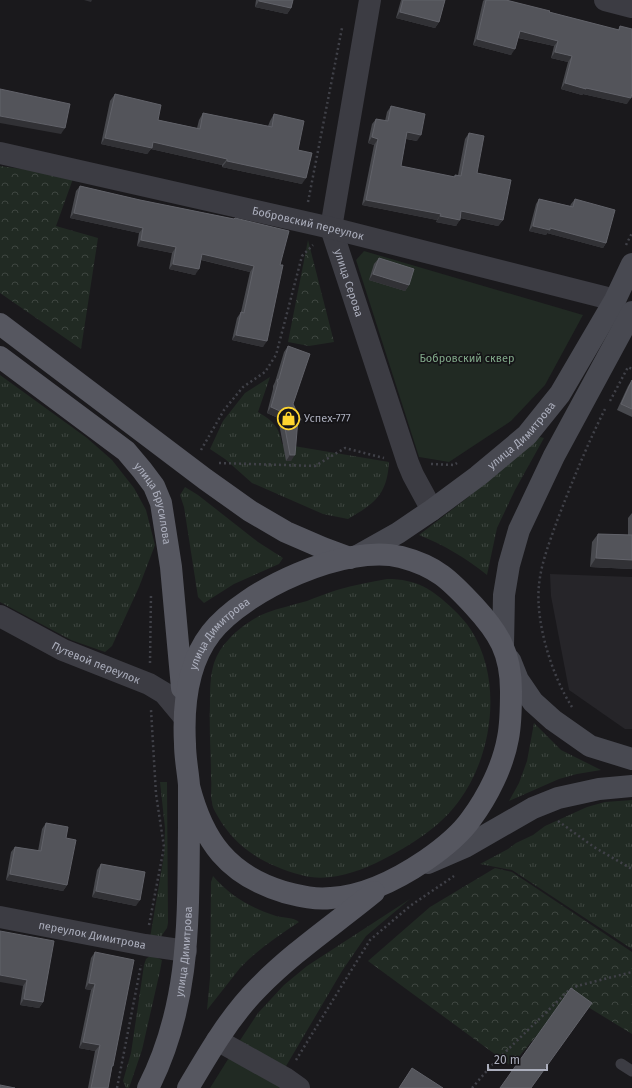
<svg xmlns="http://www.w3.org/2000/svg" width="632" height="1088" font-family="'Fira Sans',sans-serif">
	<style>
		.built { fill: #262529 }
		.grass { fill: url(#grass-tufts) }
		.forest { fill: url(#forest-crowns) }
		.park { fill: #212a23 }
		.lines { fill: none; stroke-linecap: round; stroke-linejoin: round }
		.path { stroke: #404148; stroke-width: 2.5; stroke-dasharray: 2 3; stroke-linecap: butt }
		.lane { stroke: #3c3c43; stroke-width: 11 }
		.street { stroke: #3c3c43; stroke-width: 22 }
		.secondary { stroke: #484951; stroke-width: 22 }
		.primary { stroke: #565760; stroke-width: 22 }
		.wall { fill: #48494e }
		.shaded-wall { fill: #313135 }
		.building { fill: #53545a; stroke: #616269 }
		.labels { text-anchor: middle; stroke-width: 3.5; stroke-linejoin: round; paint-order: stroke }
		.street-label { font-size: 11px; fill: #abaebc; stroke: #151417 }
		.park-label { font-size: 11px; fill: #81a889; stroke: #151417 }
		.poi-label { font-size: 11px; fill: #abaebc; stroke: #151417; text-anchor: start }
	</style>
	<defs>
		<pattern id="grass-tufts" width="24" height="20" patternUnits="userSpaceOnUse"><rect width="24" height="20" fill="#212a23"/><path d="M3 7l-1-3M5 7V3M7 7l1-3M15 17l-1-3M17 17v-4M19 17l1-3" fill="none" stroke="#3f4641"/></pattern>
		<pattern id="forest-crowns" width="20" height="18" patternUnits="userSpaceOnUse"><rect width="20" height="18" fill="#212a23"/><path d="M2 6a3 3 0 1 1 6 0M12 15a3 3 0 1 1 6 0" fill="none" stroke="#3f4641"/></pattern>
	</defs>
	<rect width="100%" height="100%" fill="#1a191c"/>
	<path class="built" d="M 550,574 L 632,577 L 632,729 L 625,729 L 569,690 L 551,596 Z"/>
	<g class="grass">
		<path d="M 0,375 L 87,438 L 112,460 L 134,488 L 146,510 L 155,545 L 139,587 L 112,646 L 105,652 L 71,640 L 0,602 Z"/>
		<path d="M 270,377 L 258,412 C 273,421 279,426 282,444 L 389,462 C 387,495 375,503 348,519 L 323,514 L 252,483 L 225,459 L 210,449 L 223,421 L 245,393 Z"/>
		<path d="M 540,437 L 544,438 L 515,490 L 497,528 L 487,575 C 466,558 444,545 419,535 L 467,498 Z"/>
		<path d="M 185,487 L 198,495 L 258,542 L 283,558 L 279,564 L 234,584 L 204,603 L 198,597 L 184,507 L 180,495 Z"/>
		<path d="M 387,579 C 417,579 432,589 453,609 C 460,616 466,622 471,630 C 503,680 493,755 459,801 C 440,827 410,846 382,860 C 358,872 328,883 301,875 C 265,865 236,849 217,815 C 215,811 212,807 212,802 C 210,795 212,786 211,779 C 211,754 209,729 210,704 C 210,691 210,676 214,663 C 217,654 222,646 229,639 C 238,629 253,618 266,613 C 279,608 293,605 307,601 C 317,597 327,593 337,590 C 354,585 371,582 387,579 Z"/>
		<path d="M 534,723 L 561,750 L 601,770 L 577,774 L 559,779 L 509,801 L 519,783 L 527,761 Z"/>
		<path d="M 160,782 L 167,782 L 168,923 L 167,928 L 160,938 L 150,938 L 164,855 L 165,828 Z"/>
		<path d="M 632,800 L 632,949 L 512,870 L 480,864 L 508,849 L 516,843 L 533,835 L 545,826 L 587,807 L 605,802 Z"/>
		<path d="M 213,876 C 230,896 251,908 276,916 C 283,918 294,917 299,922 C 278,936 257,950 240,968 C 229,982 218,996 207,1010 L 210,978 L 211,882 Z"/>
		<path d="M 410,899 L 366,936 L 342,971 L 282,1073 L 237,1045 L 258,1013 L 284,985 L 307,966 Z"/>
		<path d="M 151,955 L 162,960 L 160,971 L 142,1050 L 129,1088 L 126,1088 L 123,1081 L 131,1053 L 144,965 L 146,959 Z"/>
	</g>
	<g class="forest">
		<path d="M 0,166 L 74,176 L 56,226 L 98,238 L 81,349 L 0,293 Z"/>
		<path d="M 308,240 L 334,342 L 309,346 L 288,342 Z"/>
		<path d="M 495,868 L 512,872 L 632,952 L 632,1034 L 570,996 L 511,1066 L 368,961 L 430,907 Z"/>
	</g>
	<g class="park">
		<path d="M 364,251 L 583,315 L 545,385 L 511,421 L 449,462 L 419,457 L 356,260 Z"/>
		<path d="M 230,1056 L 282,1088 L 210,1088 Z"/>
	</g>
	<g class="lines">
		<g class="path">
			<path d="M 308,202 L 342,28"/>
			<path d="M 626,245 L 632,233"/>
			<path d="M 610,401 L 628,367 L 632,369"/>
			<path d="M 201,450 L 224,410 L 243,387 L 265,372 L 276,355 L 302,256 L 313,245"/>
			<path d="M 219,463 L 315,466 L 345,448 L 384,458"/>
			<path d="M 431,464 L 454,465 L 457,463"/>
			<path d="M 150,663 L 151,594"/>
			<path d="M 572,707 C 552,676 535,622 539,585 C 541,563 550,541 557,521 C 572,482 587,445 605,409"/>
			<path d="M 558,821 L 594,847 L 632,869"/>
			<path d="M 149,925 L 164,847 L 156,794 L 151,710"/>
			<path d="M 296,1060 L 370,940 L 410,906 L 454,876"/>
			<path d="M 117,1088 L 141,965"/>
			<path d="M 472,1088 L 491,1066 L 568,991 L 577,986 L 632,972"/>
		</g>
		<path class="lane" d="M 621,1064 L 632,1071"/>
		<g class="street">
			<path id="s1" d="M 370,0 L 331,228 L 408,463 L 413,475 L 432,510"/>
			<path d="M 605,0 L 632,7"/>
			<path id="s2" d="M 0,153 L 331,228 L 615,300"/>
			<path id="s3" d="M 0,616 L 63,650 L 149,684 L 164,693 L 184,717"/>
			<path id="s4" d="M 0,917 L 145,945 L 186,951"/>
			<path d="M 217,1040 L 285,1078 L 299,1088"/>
		</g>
		<g class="secondary">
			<path id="s5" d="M 357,556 L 398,533 L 432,510 L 478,476 L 527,435 L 560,394 L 615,300 L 632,264"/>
			<path d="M 503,645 L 504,595 L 509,565 L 519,530 L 554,456 L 632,312"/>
			<path d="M 510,660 L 518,680 L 533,702 L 553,720 L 590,746 L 632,759"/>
			<path d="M 428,863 L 465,847 L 533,808 L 558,798 L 599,789 L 632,786"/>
		</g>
		<g class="primary">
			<path d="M 0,324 L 205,479 L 250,511 L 286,532 L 323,548 L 350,558"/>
			<path id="s6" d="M 0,357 L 126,451 L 142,470 L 154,486 L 161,503 L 171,567 L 182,688"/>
			<path id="s7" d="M 148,1088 C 191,1004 188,918 189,827 C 189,813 189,799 189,785 C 188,772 185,758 185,744 C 183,707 187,664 211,633 C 244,590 347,543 401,557 C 436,566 450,580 474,606 C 499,633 511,653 511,691 C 511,706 511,723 508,738 C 503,766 488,796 471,819 C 459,836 442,849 426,860 C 398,879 365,896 331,898 C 315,900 300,896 284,892 C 228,875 203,841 189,786"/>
			<path d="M 188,1088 C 208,1054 230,1016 258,988 C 293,952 335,924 374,892"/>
		</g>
	</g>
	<g class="wall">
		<path d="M 256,0 L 293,0 L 291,8 L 287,14 L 255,7 Z"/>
		<path d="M 401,0 L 445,0 L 439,22 L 435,28 L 396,18 Z"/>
		<path d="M 484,0 L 506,0 L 549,12 L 618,30 L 620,26 L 627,104 L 583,94 L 582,95 L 561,89 L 568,62 L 551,58 L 554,46 L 518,38 L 511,55 L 473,45 L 483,1 Z"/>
		<path d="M 115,94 L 158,120 L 197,128 L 199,120 L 203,113 L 268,126 L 270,121 L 274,114 L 298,150 L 302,184 L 222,167 L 222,165 L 151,149 L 147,154 L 101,144 L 110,101 Z"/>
		<path d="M 391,106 L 417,141 L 406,139 L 401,166 L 454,177 L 455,175 L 458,175 L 465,139 L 469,133 L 477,173 L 503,220 L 498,226 L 460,218 L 456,226 L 436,222 L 437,220 L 362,205 L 374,145 L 368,143 L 372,124 L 376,119 L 385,121 L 387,112 Z"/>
		<path d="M 80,186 L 140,200 L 234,219 L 235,218 L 280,265 L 263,347 L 232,340 L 237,318 L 241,312 L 250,272 L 201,260 L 195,275 L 169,269 L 172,253 L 137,246 L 139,233 L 70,218 L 76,191 Z"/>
		<path d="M 539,199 L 570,206 L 571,204 L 575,199 L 606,243 L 603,248 L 547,233 L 546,235 L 529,231 L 536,204 Z"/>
		<path d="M 379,258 L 409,285 L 405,291 L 369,280 L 374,264 Z"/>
		<path d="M 288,346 L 293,404 L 298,425 L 291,461 L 286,461 L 278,418 L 267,413 L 273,389 L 273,386 L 275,382 L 284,352 Z"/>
		<path d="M 632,380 L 632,417 L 617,410 L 628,386 Z"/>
		<path d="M 632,513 L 632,569 L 590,567 L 592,542 L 598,534 L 628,535 L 628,518 Z"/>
		<path d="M 46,823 L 66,838 L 67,885 L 63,891 L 6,880 L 11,852 L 15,847 L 38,851 L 42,829 Z"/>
		<path d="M 101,864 L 136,906 L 92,897 L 97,870 Z"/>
		<path d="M 0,931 L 43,1002 L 39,1008 L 20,1005 L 23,986 Z"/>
		<path d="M 95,952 L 112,1068 L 108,1088 L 88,1088 L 95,1051 L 79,1048 L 91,990 L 85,989 L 91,958 Z"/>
	</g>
	<g class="shaded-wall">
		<path d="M 84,0 L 92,0 L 91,2 Z"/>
		<path d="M 259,1 L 291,8 L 287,14 L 255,7 Z"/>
		<path d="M 400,12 L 439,22 L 435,28 L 396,18 Z"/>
		<path d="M 520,31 L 558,41 L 554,46 L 515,37 Z"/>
		<path d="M 477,39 L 515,49 L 511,55 L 473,45 Z"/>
		<path d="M 555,52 L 572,56 L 568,62 L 551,58 Z"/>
		<path d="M 565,83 L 586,88 L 631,98 L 627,104 L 583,94 L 582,95 L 561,89 Z"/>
		<path d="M 0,116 L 65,128 L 61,134 L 0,123 Z"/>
		<path d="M 407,132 L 421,135 L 417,141 L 403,138 Z"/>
		<path d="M 372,137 L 378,139 L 374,145 L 368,143 Z"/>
		<path d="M 105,138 L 153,142 L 227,159 L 222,165 L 151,149 L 147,154 L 101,144 Z"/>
		<path d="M 227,161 L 306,178 L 302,184 L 222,167 Z"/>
		<path d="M 366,200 L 441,214 L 437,220 L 362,205 Z"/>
		<path d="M 461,211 L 503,220 L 498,226 L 457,217 Z"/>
		<path d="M 74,213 L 143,228 L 139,233 L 70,218 Z"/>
		<path d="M 440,216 L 460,220 L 456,226 L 436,222 Z"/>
		<path d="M 533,226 L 550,228 L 606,243 L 603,248 L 547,233 L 546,235 L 529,231 Z"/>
		<path d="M 141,240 L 176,247 L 172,253 L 137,246 Z"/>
		<path d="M 202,254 L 254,266 L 250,272 L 198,259 Z"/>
		<path d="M 173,264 L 199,269 L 195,275 L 169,269 Z"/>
		<path d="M 373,274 L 409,285 L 405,291 L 369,280 Z"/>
		<path d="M 236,335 L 267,341 L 263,347 L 232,340 Z"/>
		<path d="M 271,407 L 282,412 L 278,418 L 267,413 Z"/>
		<path d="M 298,419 L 301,420 L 297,426 Z"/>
		<path d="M 290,455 L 295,455 L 291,461 L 286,461 Z"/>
		<path d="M 596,558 L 632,560 L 632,569 L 590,567 Z"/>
		<path d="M 10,874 L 67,885 L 63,891 L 6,880 Z"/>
		<path d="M 96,891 L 140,900 L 136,906 L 92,897 Z"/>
		<path d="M 0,975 L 27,980 L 23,986 L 0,982 Z"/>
		<path d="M 89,983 L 95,984 L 91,990 L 85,989 Z"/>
		<path d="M 24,999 L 43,1002 L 39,1008 L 20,1005 Z"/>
		<path d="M 83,1042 L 100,1045 L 95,1051 L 79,1048 Z"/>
	</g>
	<g class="building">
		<path d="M 259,0 L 293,0 L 291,8 L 259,1 Z"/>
		<path d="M 403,0 L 445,0 L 439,22 L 400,12 Z"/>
		<path d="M 486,0 L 506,0 L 550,11 L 549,12 L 619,30 L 620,26 L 632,29 L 632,93 L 631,98 L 586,88 L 586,89 L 565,83 L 572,56 L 555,52 L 558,41 L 520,31 L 515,49 L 477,39 Z"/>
		<path d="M 0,89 L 70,104 L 65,128 L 0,116 Z"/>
		<path d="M 115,94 L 161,105 L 158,120 L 200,129 L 203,113 L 272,127 L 274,114 L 304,121 L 298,150 L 312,153 L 306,178 L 227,161 L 227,159 L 153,142 L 152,148 L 105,138 Z"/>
		<path d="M 391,106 L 425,114 L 421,135 L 407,132 L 401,166 L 455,177 L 455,175 L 461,176 L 469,133 L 484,136 L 477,173 L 511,180 L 503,220 L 461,211 L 460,220 L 440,216 L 441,214 L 366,200 L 378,139 L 372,137 L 376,119 L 388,121 Z"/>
		<path d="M 80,186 L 140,200 L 234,219 L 235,218 L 289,231 L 280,265 L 283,265 L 267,341 L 236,335 L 241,312 L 244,313 L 254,266 L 202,254 L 199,269 L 173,264 L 176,247 L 141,240 L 143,228 L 74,213 Z"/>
		<path d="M 539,199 L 573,207 L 575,199 L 615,210 L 606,243 L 550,228 L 550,230 L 533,226 Z"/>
		<path d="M 379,258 L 414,269 L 409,285 L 373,274 Z"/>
		<path d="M 288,346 L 310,354 L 293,404 L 301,420 L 298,419 L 295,455 L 290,455 L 282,412 L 271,407 L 278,383 L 277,380 L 279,379 Z"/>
		<path d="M 632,380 L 632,409 L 621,404 Z"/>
		<path d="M 598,534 L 632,535 L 632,560 L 596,558 Z"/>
		<path d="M 46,823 L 68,827 L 66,838 L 76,840 L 67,885 L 10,874 L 15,847 L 41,851 Z"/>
		<path d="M 101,864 L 145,872 L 140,900 L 96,891 Z"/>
		<path d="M 0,931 L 54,941 L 43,1002 L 24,999 L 27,980 L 0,975 Z"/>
		<path d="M 95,952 L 134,960 L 113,1066 L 112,1066 L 108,1088 L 91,1088 L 100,1045 L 83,1042 L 95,984 L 89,983 Z"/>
		<path d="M 571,988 L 592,1003 L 531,1088 L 500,1088 Z"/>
		<path d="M 412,1068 L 443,1088 L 399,1088 Z"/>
		<path d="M 0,1085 L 15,1088 L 0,1088 Z"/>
	</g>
	<defs>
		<symbol id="shop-ring" viewBox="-11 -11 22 22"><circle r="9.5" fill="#151417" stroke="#fed52f" stroke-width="1.5"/><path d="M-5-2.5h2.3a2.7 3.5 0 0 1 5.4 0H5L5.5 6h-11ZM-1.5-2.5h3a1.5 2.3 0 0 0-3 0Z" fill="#fed52f"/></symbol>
	</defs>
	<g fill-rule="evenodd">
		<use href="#shop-ring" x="276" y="406" width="25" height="25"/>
	</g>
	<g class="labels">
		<g class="street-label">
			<text dy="4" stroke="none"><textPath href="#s2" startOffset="316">Бобровский переулок</textPath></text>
			<text dy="4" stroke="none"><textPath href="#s1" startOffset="289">улица Серова</textPath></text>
			<text dy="4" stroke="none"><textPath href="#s5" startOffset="205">улица Димитрова</textPath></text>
			<text dy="4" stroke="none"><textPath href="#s6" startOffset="218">улица Брусилова</textPath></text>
			<text dy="4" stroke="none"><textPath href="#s7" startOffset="471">улица Димитрова</textPath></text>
			<text dy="4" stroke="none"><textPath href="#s3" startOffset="107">Путевой переулок</textPath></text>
			<text dy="4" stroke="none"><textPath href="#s4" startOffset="94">переулок Димитрова</textPath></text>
			<text dy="4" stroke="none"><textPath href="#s7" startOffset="142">улица Димитрова</textPath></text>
		</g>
		<g class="park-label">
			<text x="467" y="362">Бобровский сквер</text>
		</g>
		<g class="poi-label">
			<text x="304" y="422">Успех-777</text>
		</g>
	</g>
	<path d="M488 1064v6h59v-6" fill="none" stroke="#abaebc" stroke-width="2"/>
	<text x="494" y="1064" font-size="12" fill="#abaebc" stroke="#151417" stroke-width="3" paint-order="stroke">20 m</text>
</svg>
